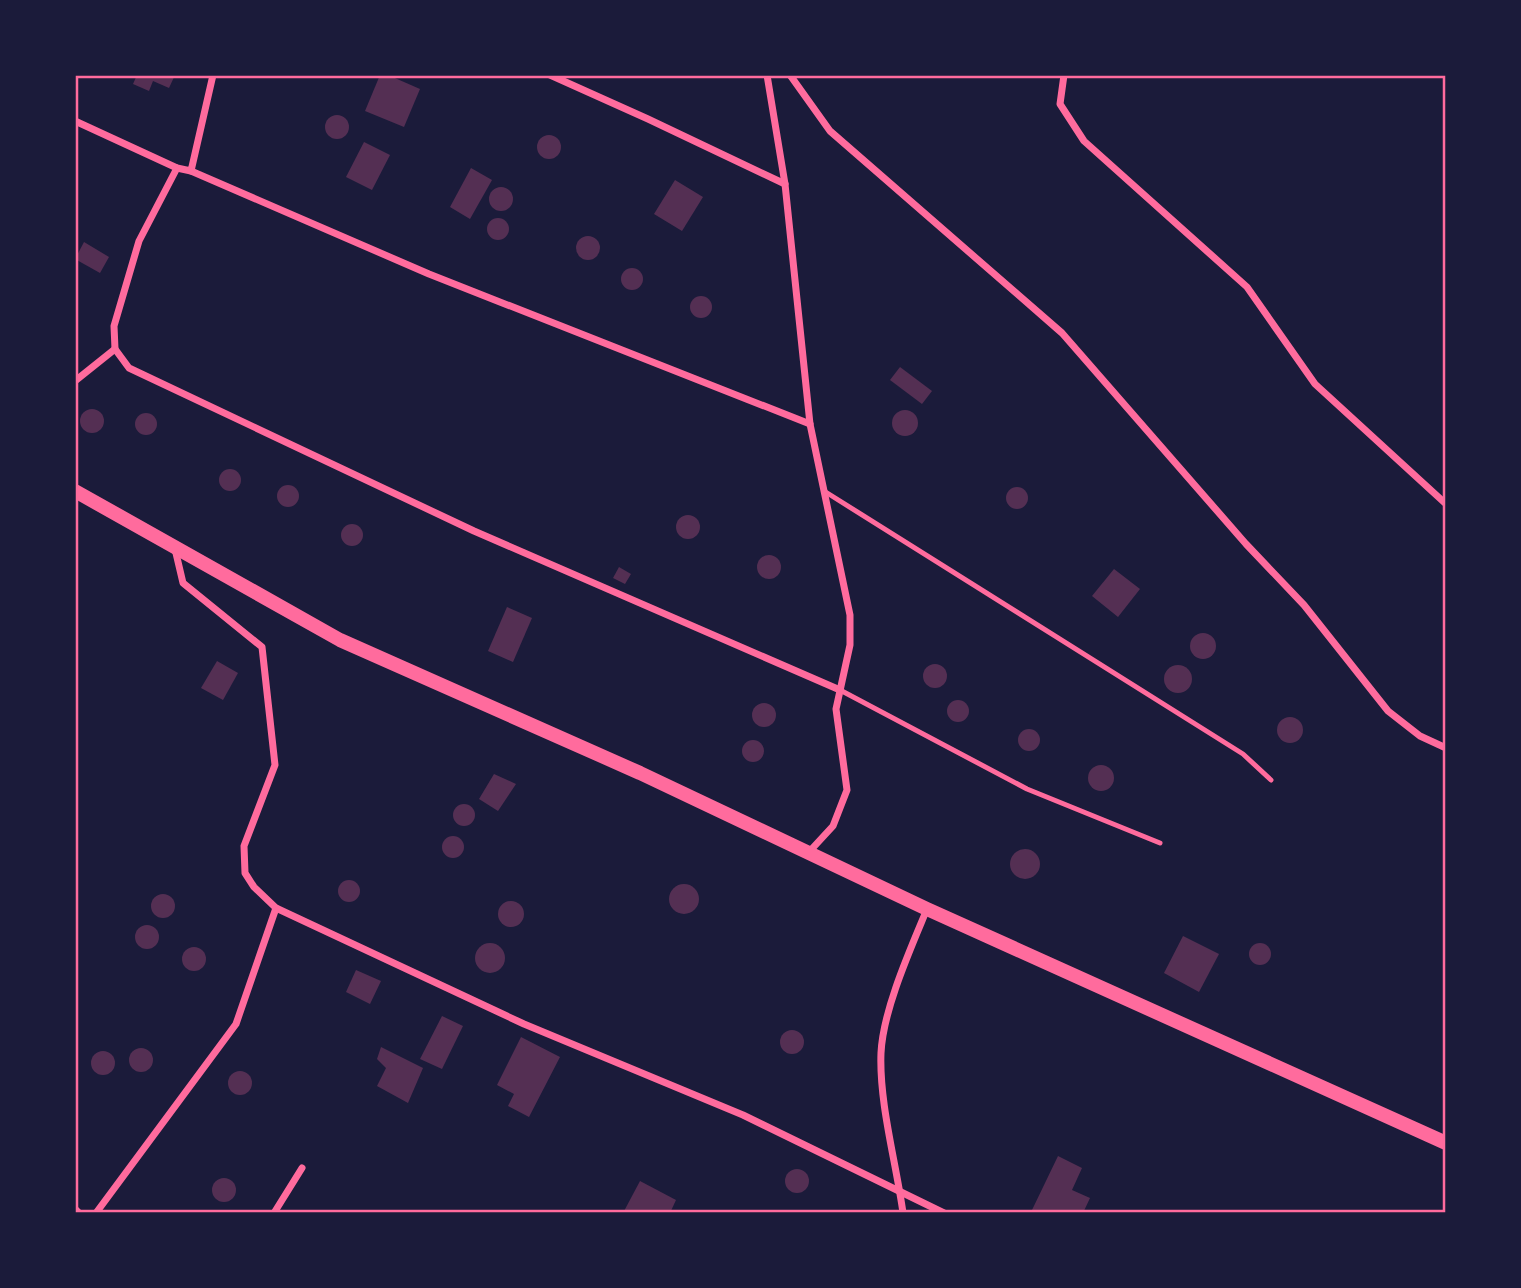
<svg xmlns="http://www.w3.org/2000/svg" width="1521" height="1288" font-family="Ubuntu,sans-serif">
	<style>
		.building { fill: #542f53 }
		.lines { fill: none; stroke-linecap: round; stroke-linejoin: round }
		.service { stroke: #ff6b9d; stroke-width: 5 }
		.minor { stroke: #ff6b9d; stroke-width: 7 }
		.secondary { stroke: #ff6b9d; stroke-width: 14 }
		.neatline { fill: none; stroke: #ff6b9d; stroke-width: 2.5 }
	</style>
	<rect width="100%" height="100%" fill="#1b1b3a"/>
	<g class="building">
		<path d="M 137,75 L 175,75 L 169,88 L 153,81 L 149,91 L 133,84 Z"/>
		<path d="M 380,75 L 388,75 L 420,89 L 404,127 L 365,111 Z"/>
		<circle cx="337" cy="127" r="12"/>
		<circle cx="549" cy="147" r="12"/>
		<path d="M 364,142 L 390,155 L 372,190 L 346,177 Z"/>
		<path d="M 471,168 L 492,180 L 470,219 L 450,207 Z"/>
		<path d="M 675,180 L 703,197 L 682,231 L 654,214 Z"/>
		<circle cx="501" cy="199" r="12"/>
		<circle cx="498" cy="229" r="11"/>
		<circle cx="588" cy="248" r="12"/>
		<path d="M 84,242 L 109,257 L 100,273 L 75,259 Z"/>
		<circle cx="632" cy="279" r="11"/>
		<circle cx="701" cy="307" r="11"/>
		<path d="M 900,367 L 932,391 L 922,404 L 890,380 Z"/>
		<circle cx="92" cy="421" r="12"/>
		<circle cx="905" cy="423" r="13"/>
		<circle cx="146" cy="424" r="11"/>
		<circle cx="230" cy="480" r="11"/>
		<circle cx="288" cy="496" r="11"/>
		<circle cx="1017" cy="498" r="11"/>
		<circle cx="688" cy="527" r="12"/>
		<circle cx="352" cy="535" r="11"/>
		<circle cx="769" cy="567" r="12"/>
		<path d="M 619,567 L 631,574 L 625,584 L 613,578 Z"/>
		<path d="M 1114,569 L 1140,589 L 1118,617 L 1092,596 Z"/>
		<path d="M 507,607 L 532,618 L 513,662 L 488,651 Z"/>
		<circle cx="1203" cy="646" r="13"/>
		<path d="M 217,661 L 238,673 L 223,700 L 201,688 Z"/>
		<circle cx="935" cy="676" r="12"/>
		<circle cx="1178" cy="679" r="14"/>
		<circle cx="958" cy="711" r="11"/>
		<circle cx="764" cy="715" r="12"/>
		<circle cx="1290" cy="730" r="13"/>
		<circle cx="1029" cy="740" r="11"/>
		<circle cx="753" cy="751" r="11"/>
		<circle cx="1101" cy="778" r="13"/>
		<path d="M 494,774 L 516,784 L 498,811 L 479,799 Z"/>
		<circle cx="464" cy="815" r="11"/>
		<circle cx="453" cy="847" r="11"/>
		<circle cx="1025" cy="864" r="15"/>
		<circle cx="349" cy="891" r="11"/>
		<circle cx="684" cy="899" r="15"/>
		<circle cx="163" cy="906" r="12"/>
		<circle cx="511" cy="914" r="13"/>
		<circle cx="147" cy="937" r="12"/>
		<path d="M 1183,936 L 1219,954 L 1199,992 L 1164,973 Z"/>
		<circle cx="1260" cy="954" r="11"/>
		<circle cx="490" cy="958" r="15"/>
		<circle cx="194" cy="959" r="12"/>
		<path d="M 356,970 L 381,981 L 370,1004 L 346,992 Z"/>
		<path d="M 442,1016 L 463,1026 L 442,1069 L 420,1059 Z"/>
		<circle cx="792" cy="1042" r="12"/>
		<path d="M 521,1037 L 560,1057 L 529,1117 L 508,1106 L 514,1094 L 497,1085 Z"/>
		<path d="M 381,1047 L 423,1068 L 408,1103 L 377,1086 L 386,1068 L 377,1059 Z"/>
		<circle cx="141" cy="1060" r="12"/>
		<circle cx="103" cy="1063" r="12"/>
		<circle cx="240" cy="1083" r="12"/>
		<path d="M 1058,1156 L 1082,1168 L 1072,1190 L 1090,1198 L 1083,1213 L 1037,1213 L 1032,1210 Z"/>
		<circle cx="797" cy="1181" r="12"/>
		<circle cx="224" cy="1190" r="12"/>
		<path d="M 640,1181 L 676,1200 L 670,1213 L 623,1213 Z"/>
	</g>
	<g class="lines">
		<g class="service">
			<path d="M 824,491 L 1243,754 L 1271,780"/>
			<path d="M 840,690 L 1027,789 L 1160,843"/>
		</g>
		<g class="minor">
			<path d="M 550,75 L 648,119 L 785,184"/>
			<path d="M 767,75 L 785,184 L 810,424 L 850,615 L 850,645 L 836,709 L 847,790 L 833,826 L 809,852"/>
			<path d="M 790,75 L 830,131 L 1062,333 L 1246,544 L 1304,605 L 1388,711 L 1420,736 L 1446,748"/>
			<path d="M 1064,75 L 1060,104 L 1084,141 L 1247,287 L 1315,384 L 1446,504"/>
			<path d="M 75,121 L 177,168 L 191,171 L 213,75"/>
			<path d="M 177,168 L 139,241 L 114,326 L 115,349 L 129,368 L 474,531 L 840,690"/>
			<path d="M 191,171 L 429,274 L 810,424"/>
			<path d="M 75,381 L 115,349"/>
			<path d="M 175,549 L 183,583 L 262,647 L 275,765 L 244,846 L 245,873 L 254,887 L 276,908 L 524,1024 L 743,1115 L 944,1213"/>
			<path d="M 75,1209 L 79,1213"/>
			<path d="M 96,1213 L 236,1024 L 276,908"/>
			<path d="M 274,1213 L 302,1168"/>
			<path d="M 903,1213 C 896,1162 879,1103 881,1053 C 883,1010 910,950 927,909"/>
		</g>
		<path class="secondary" d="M 75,491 L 340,640 L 640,773 L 927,909 L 1446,1143"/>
	</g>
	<rect width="1521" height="1288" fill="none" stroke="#1b1b3a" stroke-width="154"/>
	<rect x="77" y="77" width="1367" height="1134" class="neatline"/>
</svg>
